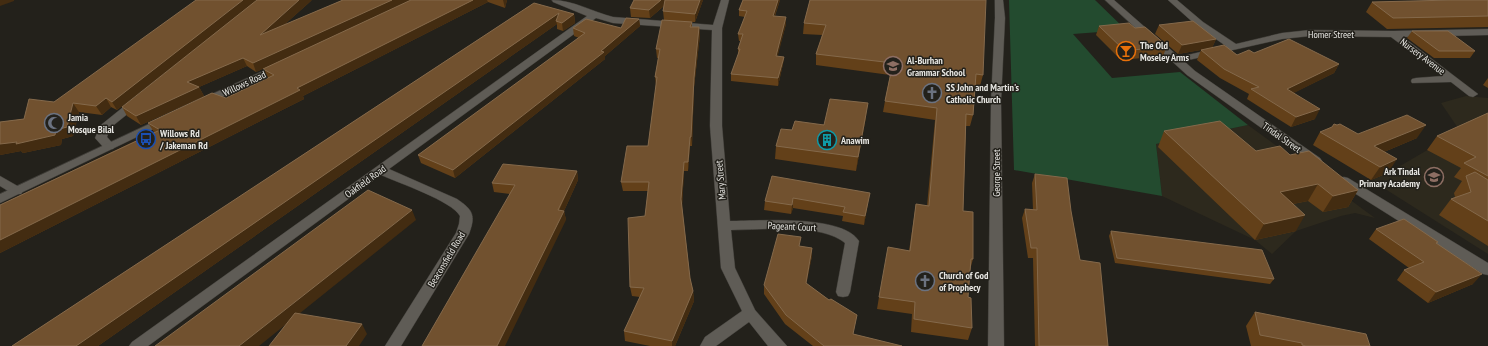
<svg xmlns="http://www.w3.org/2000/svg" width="1488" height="346" font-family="'PT Sans Narrow',sans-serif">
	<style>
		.built { fill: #2d291d }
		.green { fill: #234b2f }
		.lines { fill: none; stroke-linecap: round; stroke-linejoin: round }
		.street-casing { stroke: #3d3b36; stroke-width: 1 }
		.secondary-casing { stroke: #3d3b36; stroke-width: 1 }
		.street { fill: #5f5c56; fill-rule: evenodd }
		.secondary { fill: #5f5c56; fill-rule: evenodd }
		.wall { fill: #634019 }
		.shaded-wall { fill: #432c11 }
		.building { fill: #71512f; stroke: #84694b }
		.labels { text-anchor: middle; stroke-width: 3; stroke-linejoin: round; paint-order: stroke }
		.street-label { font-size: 10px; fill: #e7e6e2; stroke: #23211b }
		.poi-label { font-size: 10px; font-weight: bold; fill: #e7e6e2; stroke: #23211b; text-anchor: start }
	</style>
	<rect width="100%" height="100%" fill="#23211b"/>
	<g class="built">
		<path d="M 1466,96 L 1488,98 L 1488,254 L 1371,180 L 1388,173 L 1460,131 L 1441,103 Z"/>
		<path d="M 1248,125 L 1375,218 L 1355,213 L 1341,216 L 1296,231 L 1272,254 L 1255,240 L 1162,196 L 1156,144 Z"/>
	</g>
	<path class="green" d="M 1009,0 L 1095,0 L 1126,30 L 1073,34 L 1112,78 L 1180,72 L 1248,125 L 1156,144 L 1162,196 L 1014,170 Z"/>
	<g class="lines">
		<defs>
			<g id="street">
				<path d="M 552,0 C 573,0 593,12 613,17 L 713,25 L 721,0 L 729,0 L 722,28 L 722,126 L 730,221 C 759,221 842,214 859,241 L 850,292 L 848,296 L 843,297 L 838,296 L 836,292 L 845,243 C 821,223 763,230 731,230 L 735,268 L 755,310 L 787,346 L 768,346 L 749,322 L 716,346 L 700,346 L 705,337 L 742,311 L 721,268 L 710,126 L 712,30 L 613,23 L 596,18 L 389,169 L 457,199 C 473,210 476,215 469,234 L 401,346 L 385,346 L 456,233 L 459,224 L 460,216 C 452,201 399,183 381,175 L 148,346 L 129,346 L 132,342 L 587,16 L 553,2 Z"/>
				<path d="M 995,0 L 1003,0 L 1005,18 L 1001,101 L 1004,346 L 988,346 L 991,101 L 995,18 Z"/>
				<path d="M 1105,0 L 1114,0 L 1179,57 L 1226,46 L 1197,26 L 1168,0 L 1177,0 L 1203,22 L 1236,44 L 1282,33 L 1310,30 L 1393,31 L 1488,29 L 1488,35 L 1403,37 L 1478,94 L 1473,97 L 1469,96 L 1451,82 L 1412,83 L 1411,81 L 1412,79 L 1416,78 L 1443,76 L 1391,37 L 1310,36 L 1282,39 L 1184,61 L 1195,71 L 1320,158 L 1322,161 L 1320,164 L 1312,164 L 1187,75 Z"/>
				<path d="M 136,99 L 141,102 L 140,104 L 110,128 L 107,137 L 115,146 L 113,149 L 105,149 L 95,138 L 101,125 L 132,100 Z"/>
				<path d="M 0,176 L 21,188 L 23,191 L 21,194 L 13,194 L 0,186 Z"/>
				<path d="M 1344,177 L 1348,178 L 1488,263 L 1488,275 L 1483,274 L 1340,184 L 1338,181 L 1340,178 Z"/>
			</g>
			<g id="secondary">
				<path d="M 279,64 L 283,65 L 284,67 L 283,69 L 209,103 L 205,104 L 200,101 L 201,99 Z"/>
				<path d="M 164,117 L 168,118 L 170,120 L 168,122 L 0,203 L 0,194 Z"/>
			</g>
		</defs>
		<use href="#street" class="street-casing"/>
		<use href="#secondary" class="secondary-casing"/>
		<use href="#street" class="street"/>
		<use href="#secondary" class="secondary"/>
	</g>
	<g class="wall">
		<path d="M 257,0 L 117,110 L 111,107 L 102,115 L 79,112 L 73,136 L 62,139 L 61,145 L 23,153 L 21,151 L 0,155 L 0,122 L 24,119 L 54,102 Z"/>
		<path d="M 312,0 L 284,25 L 343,0 L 507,0 L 505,8 L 488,2 L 303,96 L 304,99 L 0,253 L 0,205 L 154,132 L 148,123 L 226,98 L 268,78 L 263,69 L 314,45 L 256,72 L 247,66 L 199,87 L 204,96 L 141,125 L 127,116 L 122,107 Z"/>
		<path d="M 634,0 L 703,0 L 695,22 L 692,22 L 692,27 L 699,27 L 700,35 L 694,87 L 692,146 L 690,146 L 688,171 L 684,171 L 682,206 L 690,278 L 693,291 L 694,301 L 675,346 L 650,346 L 625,341 L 624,331 L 640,297 L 632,296 L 630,287 L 645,216 L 648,191 L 623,191 L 621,182 L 648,146 L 656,85 L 655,77 L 658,58 L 657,58 L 656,49 L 664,20 L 663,11 L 664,6 L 650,18 L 631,17 L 630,8 Z"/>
		<path d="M 743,0 L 780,0 L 775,16 L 786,24 L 777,57 L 784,57 L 783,64 L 778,86 L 731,81 L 731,74 L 738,55 L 738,49 L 741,41 L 739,41 L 738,34 L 745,17 L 739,16 L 739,10 Z"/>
		<path d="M 810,0 L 983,75 L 980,86 L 975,86 L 973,115 L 970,126 L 966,126 L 963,211 L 973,259 L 970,270 L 968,297 L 972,328 L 968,340 L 911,332 L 912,314 L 877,309 L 879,297 L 909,251 L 916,204 L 927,206 L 935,120 L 883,112 L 885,101 L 890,75 L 816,65 L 816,54 L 822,35 L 803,34 L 804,23 Z"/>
		<path d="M 1488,0 L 1488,27 L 1387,29 L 1366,12 L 1372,2 Z"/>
		<path d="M 534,3 L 574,14 L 575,23 L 563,31 L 557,29 L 557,24 L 98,346 L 12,346 Z"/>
		<path d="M 639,19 L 640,26 L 605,56 L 605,59 L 455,178 L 421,163 L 418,155 L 579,38 L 574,36 L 573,28 L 621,28 Z"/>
		<path d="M 1159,25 L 1216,39 L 1212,48 L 1178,54 L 1155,34 Z"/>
		<path d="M 1099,26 L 1135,28 L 1167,46 L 1163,56 L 1121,60 L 1096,35 Z"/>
		<path d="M 1412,31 L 1475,51 L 1470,58 L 1434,58 L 1407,38 Z"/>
		<path d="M 1201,50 L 1237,55 L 1254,53 L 1339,64 L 1334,73 L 1293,93 L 1315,119 L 1291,127 L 1247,99 L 1249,94 L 1220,78 L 1197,60 Z"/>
		<path d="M 1488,78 L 1488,88 L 1483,85 Z"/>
		<path d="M 1488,113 L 1488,246 L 1439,215 L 1451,199 L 1455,197 L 1454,193 L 1462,181 L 1454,177 L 1461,168 L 1427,150 L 1437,136 Z"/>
		<path d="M 866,117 L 856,171 L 775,159 L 776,146 L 792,130 Z"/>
		<path d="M 1164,131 L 1256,151 L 1290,155 L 1358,190 L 1348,207 L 1323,212 L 1308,201 L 1293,204 L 1296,231 L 1255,240 L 1158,147 Z"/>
		<path d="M 1320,132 L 1358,134 L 1417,138 L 1384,152 L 1388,173 L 1371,180 L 1313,145 Z"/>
		<path d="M 577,171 L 578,180 L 564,211 L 566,220 L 510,194 L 494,192 L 492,183 Z"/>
		<path d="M 1035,174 L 1071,211 L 1080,260 L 1108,346 L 1035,346 L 1033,258 L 1028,258 L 1022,218 L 1025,209 L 1033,210 L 1032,183 Z"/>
		<path d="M 772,176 L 868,203 L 864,225 L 842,221 L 843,216 L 793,208 L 791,214 L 764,210 L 765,201 Z"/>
		<path d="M 1376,229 L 1437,244 L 1473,284 L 1428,303 L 1397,280 L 1404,270 L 1409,268 L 1369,239 Z"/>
		<path d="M 1111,231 L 1274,279 L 1270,284 L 1115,263 L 1109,236 Z"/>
		<path d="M 800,246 L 812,248 L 812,256 L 806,283 L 829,300 L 857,315 L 853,334 L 902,346 L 813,346 L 785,324 L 764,294 L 764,285 Z"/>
		<path d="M 1255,312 L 1370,346 L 1251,346 L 1246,326 Z"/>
	</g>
	<g class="shaded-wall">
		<path d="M 0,0 L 14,0 L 14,1 L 0,6 Z"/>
		<path d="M 243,0 L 257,0 L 117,110 L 112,102 Z"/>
		<path d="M 299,0 L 312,0 L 264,43 L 260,35 Z"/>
		<path d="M 392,0 L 412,0 L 256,72 L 253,63 Z"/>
		<path d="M 473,0 L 487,0 L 488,2 L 303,96 L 304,99 L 0,253 L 0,240 L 297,88 Z"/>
		<path d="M 503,0 L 507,0 L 505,8 Z"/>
		<path d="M 661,0 L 666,0 L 666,4 L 650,18 L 649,10 Z"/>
		<path d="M 700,0 L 703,0 L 695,22 L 695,14 Z"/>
		<path d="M 778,0 L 780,0 L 772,23 L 773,16 Z"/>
		<path d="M 559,13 L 556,21 L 557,24 L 98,346 L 76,346 Z"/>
		<path d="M 574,14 L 575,23 L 563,31 L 562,23 Z"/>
		<path d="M 786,17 L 786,24 L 776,63 L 776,56 Z"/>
		<path d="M 639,19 L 640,26 L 605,56 L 605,59 L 455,178 L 453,170 L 601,51 Z"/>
		<path d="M 699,27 L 700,35 L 694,87 L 692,146 L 691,137 L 694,78 Z"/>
		<path d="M 1216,39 L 1212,48 L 1178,54 L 1182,45 Z"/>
		<path d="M 784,57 L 783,64 L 778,86 L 778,78 Z"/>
		<path d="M 243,58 L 247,66 L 199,87 L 204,96 L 141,125 L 136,116 L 187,82 Z"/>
		<path d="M 1339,64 L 1334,73 L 1282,99 L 1287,89 Z"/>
		<path d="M 106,98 L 111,107 L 102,115 L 96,106 Z"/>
		<path d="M 73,103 L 79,112 L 73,136 L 62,139 L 61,145 L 23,153 L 21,151 L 0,155 L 0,144 L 56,130 Z"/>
		<path d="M 868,103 L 866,117 L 856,171 L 858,157 Z"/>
		<path d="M 1320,109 L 1315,119 L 1291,127 L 1296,117 Z"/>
		<path d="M 1426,125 L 1417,138 L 1367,159 L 1374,146 Z"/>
		<path d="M 690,137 L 690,146 L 688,171 L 688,162 Z"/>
		<path d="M 1397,159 L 1388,173 L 1371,180 L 1380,167 Z"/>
		<path d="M 684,162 L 684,171 L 682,208 L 681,199 Z"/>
		<path d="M 577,171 L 578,180 L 564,211 L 566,220 L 505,346 L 497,346 Z"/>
		<path d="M 1318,184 L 1308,201 L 1271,208 L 1280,192 Z"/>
		<path d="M 1358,190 L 1348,207 L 1323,212 L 1333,196 Z"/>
		<path d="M 870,193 L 868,203 L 864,225 L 865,216 Z"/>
		<path d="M 793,198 L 793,208 L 791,214 L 792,205 Z"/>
		<path d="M 412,210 L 416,220 L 259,346 L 239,346 Z"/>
		<path d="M 1305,215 L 1296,231 L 1255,240 L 1264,224 Z"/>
		<path d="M 812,248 L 812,256 L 805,291 L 806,283 Z"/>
		<path d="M 1482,274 L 1473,284 L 1428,303 L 1436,292 Z"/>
		<path d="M 693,291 L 694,301 L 675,346 L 672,346 L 672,341 Z"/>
		<path d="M 362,324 L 367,334 L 359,346 L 346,346 Z"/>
	</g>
	<g class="building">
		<path d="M 196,0 L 243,0 L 112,102 L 106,98 L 96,106 L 73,103 L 67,127 L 56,130 L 55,135 L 16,144 L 17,142 L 0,144 L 0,122 L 24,119 L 29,99 L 54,102 Z"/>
		<path d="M 257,0 L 299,0 L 260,35 L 343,0 L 392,0 L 253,63 L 243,58 L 187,82 L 199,87 L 136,116 L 122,107 Z"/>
		<path d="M 411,0 L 473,0 L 297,88 L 300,90 L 0,240 L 0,205 L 160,130 L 148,123 L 212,93 L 226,98 L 274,75 L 263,69 Z"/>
		<path d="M 634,0 L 661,0 L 649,10 L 630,8 Z"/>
		<path d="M 665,0 L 700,0 L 695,14 L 663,11 Z"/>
		<path d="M 743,0 L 778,0 L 773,16 L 786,17 L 776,56 L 784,57 L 778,78 L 731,74 L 740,49 L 738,49 L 743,34 L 738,34 L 747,11 L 739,10 Z"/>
		<path d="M 810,0 L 986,0 L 983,75 L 976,74 L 973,115 L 966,114 L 963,211 L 973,212 L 973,259 L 971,259 L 968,297 L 971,298 L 972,328 L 914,319 L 915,302 L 879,297 L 888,247 L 910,251 L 916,204 L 929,206 L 937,108 L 885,101 L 893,63 L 816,54 L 826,25 L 804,23 Z"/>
		<path d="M 1452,0 L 1488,0 L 1488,16 L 1393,18 L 1372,2 Z"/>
		<path d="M 534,3 L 574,14 L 562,23 L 556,21 L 559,13 L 76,346 L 12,346 Z"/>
		<path d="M 626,18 L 639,19 L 601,51 L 604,52 L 453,170 L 418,155 L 585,33 L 573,28 L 586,19 L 621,28 Z"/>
		<path d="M 662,20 L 692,22 L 690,27 L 699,27 L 694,78 L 691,137 L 690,137 L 688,162 L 684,162 L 681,199 L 690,278 L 693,291 L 672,341 L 624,331 L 644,288 L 630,287 L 628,218 L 645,216 L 649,182 L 621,182 L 627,146 L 648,146 L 657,77 L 655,77 L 660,49 L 656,49 Z"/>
		<path d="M 1193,21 L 1216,39 L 1182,45 L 1159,25 Z"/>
		<path d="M 1129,23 L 1135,28 L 1145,27 L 1167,46 L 1125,51 L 1099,26 Z"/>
		<path d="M 1412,31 L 1448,31 L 1475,51 L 1439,51 Z"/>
		<path d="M 1289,39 L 1339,64 L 1287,89 L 1320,109 L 1296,117 L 1251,89 L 1259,87 L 1224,69 L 1201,50 L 1224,45 L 1237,55 L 1249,50 L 1254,53 Z"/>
		<path d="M 830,99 L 868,103 L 858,157 L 776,146 L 781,129 L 792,130 L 795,121 L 824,125 Z"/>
		<path d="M 1488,113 L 1488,176 L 1464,163 L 1476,157 L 1437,136 Z"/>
		<path d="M 1407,115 L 1426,125 L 1374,146 L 1397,159 L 1380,167 L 1320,132 L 1332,127 L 1334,124 L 1337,125 L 1340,124 L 1358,134 Z"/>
		<path d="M 1220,121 L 1256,151 L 1280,146 L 1290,155 L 1309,151 L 1358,190 L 1333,196 L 1318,184 L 1280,192 L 1305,215 L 1264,224 L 1164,131 Z"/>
		<path d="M 503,164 L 577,171 L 558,210 L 564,211 L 497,346 L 422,346 L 515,185 L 492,183 Z"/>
		<path d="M 1475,172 L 1488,180 L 1488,221 L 1451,199 L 1471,192 L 1466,176 Z"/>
		<path d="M 1035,174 L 1067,178 L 1071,211 L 1080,260 L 1100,263 L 1108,346 L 1039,346 L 1037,248 L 1031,248 L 1025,209 L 1037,210 Z"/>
		<path d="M 772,176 L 870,193 L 865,216 L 843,212 L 845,207 L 793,198 L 792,205 L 765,201 Z"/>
		<path d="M 368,190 L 412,210 L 239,346 L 155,346 Z"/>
		<path d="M 1404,219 L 1438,242 L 1436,243 L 1482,274 L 1436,292 L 1404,270 L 1424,262 L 1376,229 Z"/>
		<path d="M 1111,231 L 1262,250 L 1274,279 L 1117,258 Z"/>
		<path d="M 778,234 L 801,237 L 799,246 L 812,248 L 806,283 L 829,300 L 831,299 L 857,315 L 853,334 L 902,346 L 824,346 L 786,315 L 764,285 Z"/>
		<path d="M 1255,312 L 1366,334 L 1370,346 L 1306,346 L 1302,345 L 1302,343 L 1260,335 Z"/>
		<path d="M 295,313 L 362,324 L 346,346 L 269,346 Z"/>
	</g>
	<defs>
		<symbol id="bar-ring" viewBox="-11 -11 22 22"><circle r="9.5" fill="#23211b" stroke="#e8710a" stroke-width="1.5"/><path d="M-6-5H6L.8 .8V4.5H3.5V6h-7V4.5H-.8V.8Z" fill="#e8710a"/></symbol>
		<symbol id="school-ring" viewBox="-11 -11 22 22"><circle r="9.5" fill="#23211b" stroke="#8d6e63" stroke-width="1.5"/><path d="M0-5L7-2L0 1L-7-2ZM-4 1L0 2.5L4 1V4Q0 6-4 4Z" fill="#8d6e63"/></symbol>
		<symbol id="church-ring" viewBox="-11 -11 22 22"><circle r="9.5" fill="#23211b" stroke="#6b7280" stroke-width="1.5"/><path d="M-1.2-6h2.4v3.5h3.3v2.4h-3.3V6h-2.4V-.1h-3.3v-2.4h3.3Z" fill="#6b7280"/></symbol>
		<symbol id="mosque-ring" viewBox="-11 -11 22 22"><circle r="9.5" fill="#23211b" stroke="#6b7280" stroke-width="1.5"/><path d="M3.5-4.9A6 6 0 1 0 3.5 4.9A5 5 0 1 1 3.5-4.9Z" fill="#6b7280"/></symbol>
		<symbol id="bus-ring" viewBox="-11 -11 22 22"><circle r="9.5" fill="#23211b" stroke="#1a4fb4" stroke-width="1.5"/><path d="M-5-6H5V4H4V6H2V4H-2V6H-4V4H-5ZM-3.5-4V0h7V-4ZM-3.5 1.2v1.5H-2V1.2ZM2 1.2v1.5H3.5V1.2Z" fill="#1a4fb4"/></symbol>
		<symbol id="building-ring" viewBox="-11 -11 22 22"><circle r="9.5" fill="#23211b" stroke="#0f9aa8" stroke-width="1.5"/><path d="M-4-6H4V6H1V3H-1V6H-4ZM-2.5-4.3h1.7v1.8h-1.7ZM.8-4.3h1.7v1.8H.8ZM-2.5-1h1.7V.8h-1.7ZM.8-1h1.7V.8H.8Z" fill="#0f9aa8"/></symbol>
	</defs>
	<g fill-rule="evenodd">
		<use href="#bar-ring" x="1115" y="40" width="22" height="22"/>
		<use href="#school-ring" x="882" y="55" width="22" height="22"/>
		<use href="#church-ring" x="921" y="82" width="22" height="22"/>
		<use href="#mosque-ring" x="43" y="112" width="22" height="22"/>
		<use href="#bus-ring" x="135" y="128" width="22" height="22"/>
		<use href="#building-ring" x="816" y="129" width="22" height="22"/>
		<use href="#school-ring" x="1423" y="166" width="22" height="22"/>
		<use href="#church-ring" x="914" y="270" width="22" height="22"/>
	</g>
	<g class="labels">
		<g class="street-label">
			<text x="1331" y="38">Homer Street</text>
			<text transform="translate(1423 56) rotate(37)" y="4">Nursery Avenue</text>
			<text transform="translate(244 83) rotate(-25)" y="4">Willows Road</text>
			<text transform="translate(1282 137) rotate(35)" y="4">Tindal Street</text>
			<text transform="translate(996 173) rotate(-90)" y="4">George Street</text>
			<text transform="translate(720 180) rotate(-95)" y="4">Mary Street</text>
			<text transform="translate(365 181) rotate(-36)" y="4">Oakfield Road</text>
			<text transform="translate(792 226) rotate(3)" y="4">Pageant Court</text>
			<text transform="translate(446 259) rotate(-59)" y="4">Beaconsfield Road</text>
		</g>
		<g class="poi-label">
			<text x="1140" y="49">The Old<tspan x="1140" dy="12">Moseley Arms</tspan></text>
			<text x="907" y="64">Al-Burhan<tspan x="907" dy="12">Grammar School</tspan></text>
			<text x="946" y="91">SS John and Martin's<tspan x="946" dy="12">Catholic Church</tspan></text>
			<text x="68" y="121">Jamia<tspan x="68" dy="12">Mosque Bilal</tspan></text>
			<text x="160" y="137">Willows Rd<tspan x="160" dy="12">/ Jakeman Rd</tspan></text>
			<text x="841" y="144">Anawim</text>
			<text x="1420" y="175" text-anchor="end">Ark Tindal<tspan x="1420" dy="12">Primary Academy</tspan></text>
			<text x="939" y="279">Church of God<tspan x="939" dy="12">of Prophecy</tspan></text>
		</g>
	</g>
</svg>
